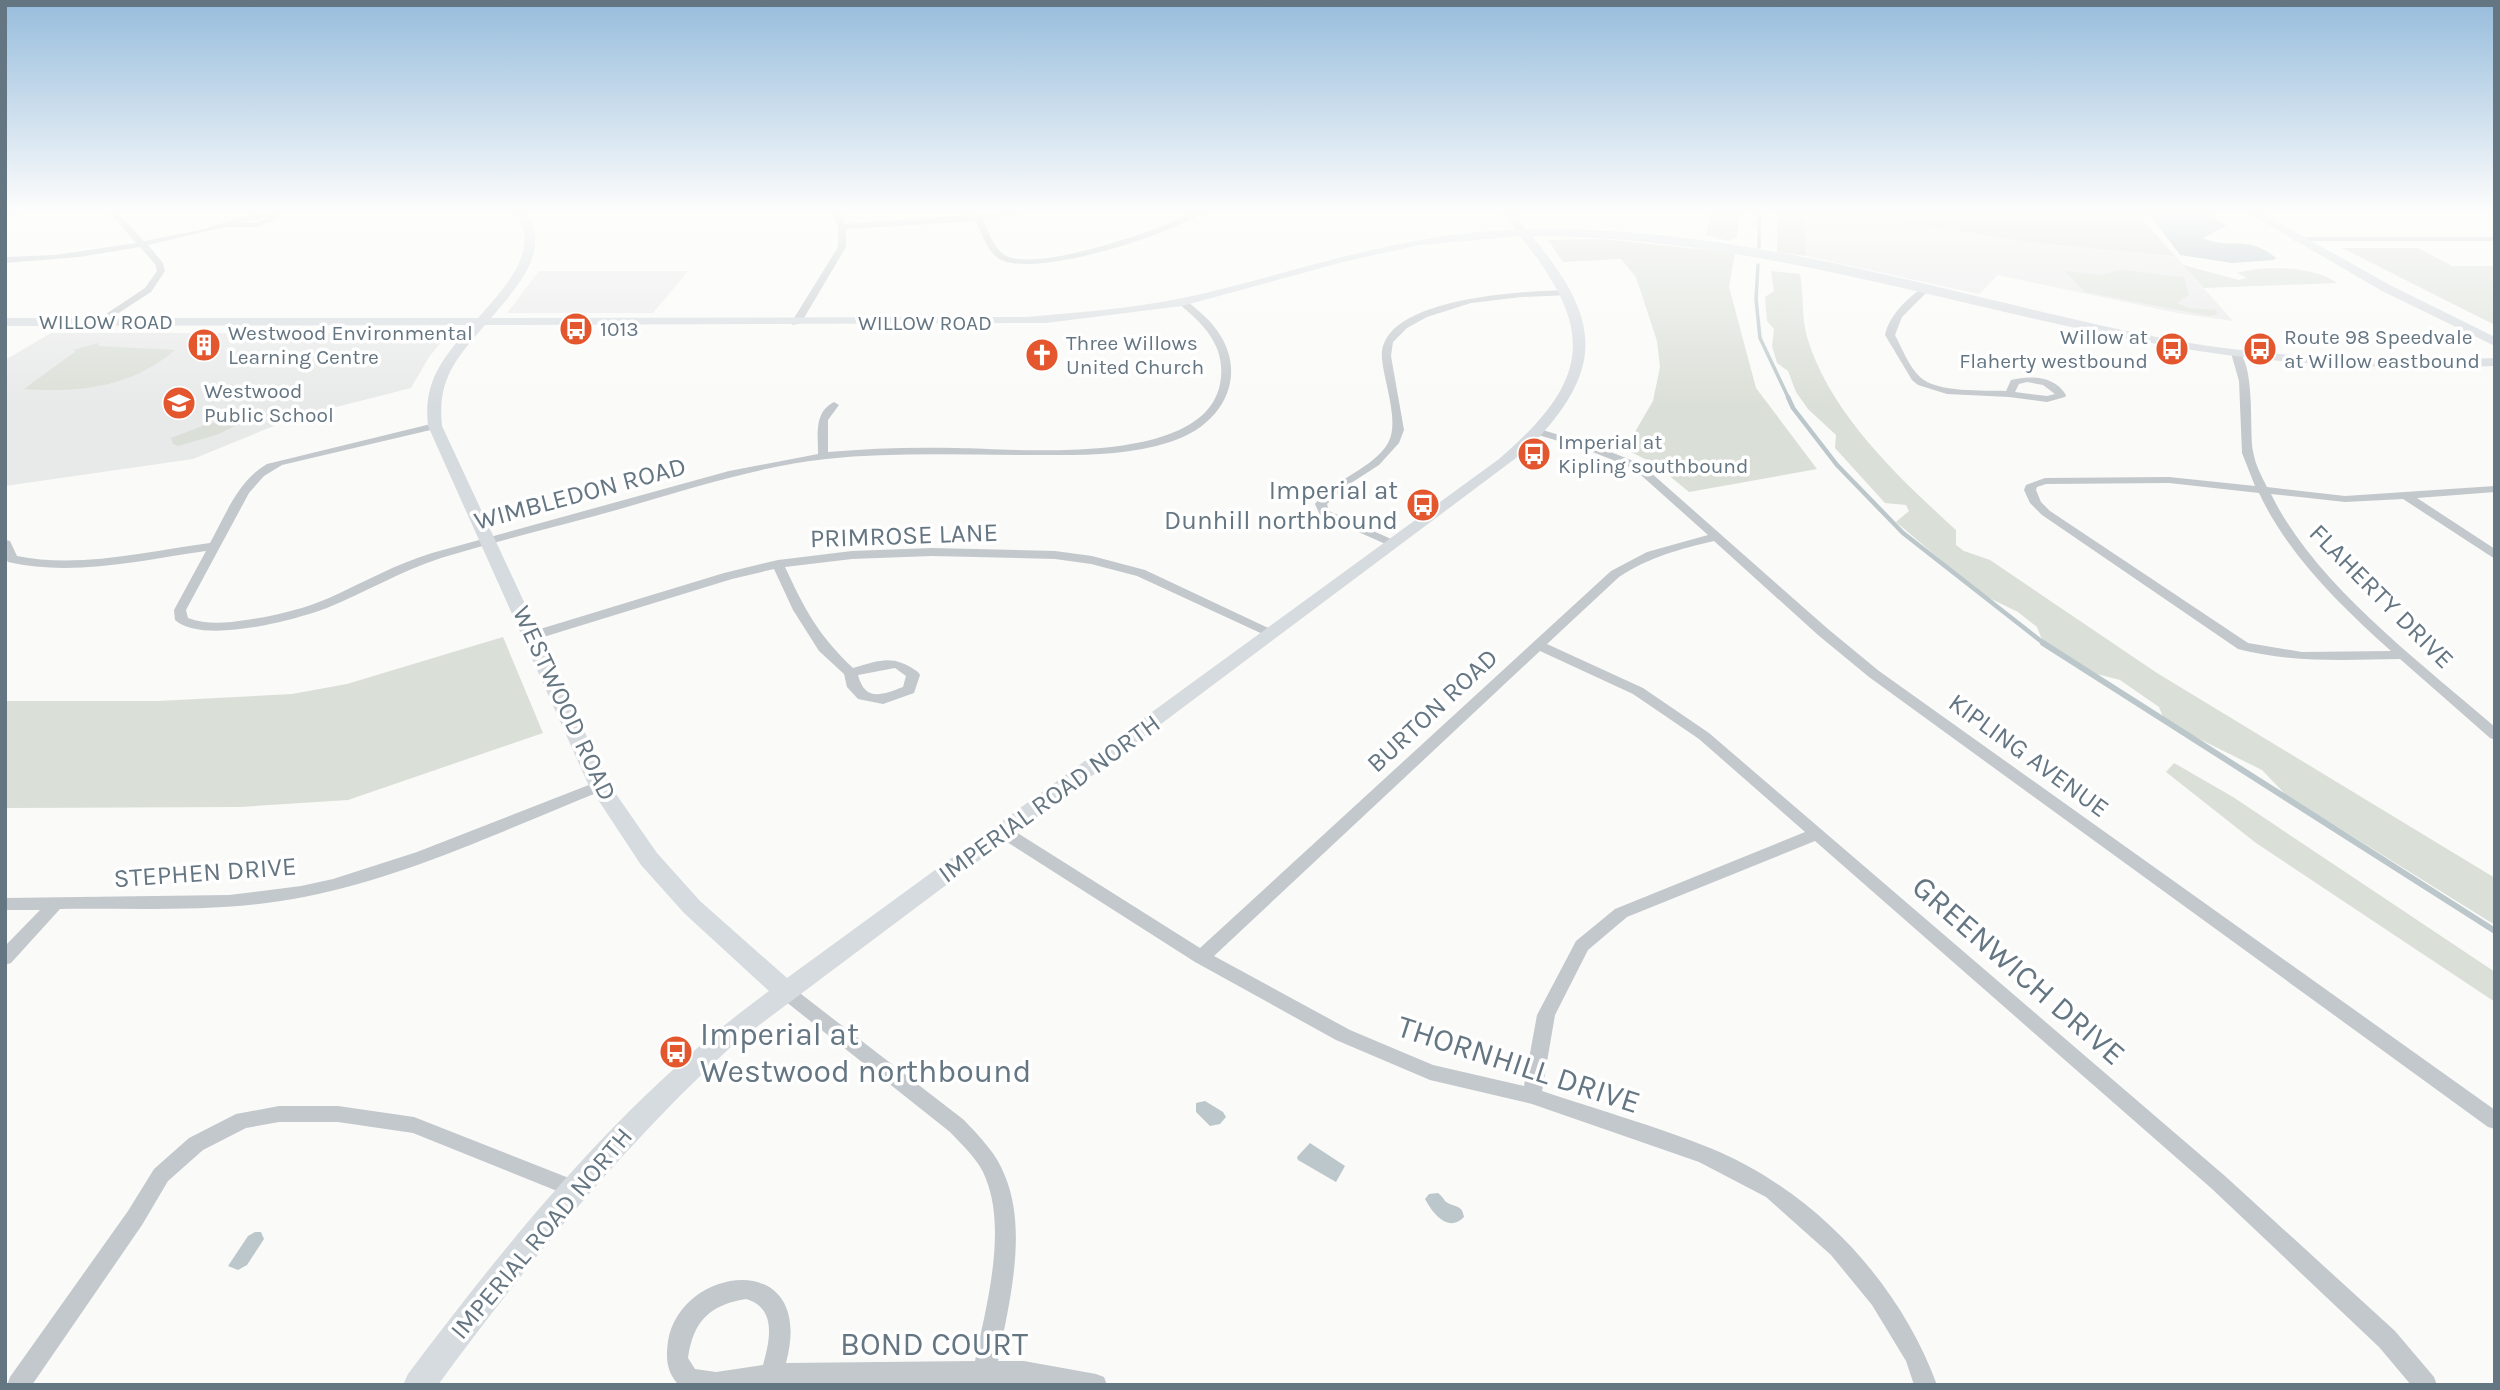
<svg xmlns="http://www.w3.org/2000/svg" width="2500" height="1390" font-family="Karla,sans-serif">
	<style>
		.built { fill: #e8e9e9 }
		.green { fill: #dadfd7 }
		.water { fill: #bbc7cb }
		.lines { fill: none; stroke-linecap: round; stroke-linejoin: round }
		.stream-far2 { stroke: #bbc7cb; stroke-width: 3.5 }
		.stream-far1 { stroke: #bbc7cb; stroke-width: 4.5 }
		.stream { stroke: #bbc7cb; stroke-width: 6 }
		.street { fill: #c3c8cc; fill-rule: evenodd }
		.secondary { fill: #d6dbdf; fill-rule: evenodd }
		.labels { text-anchor: middle; stroke-width: 7; stroke-linejoin: round; paint-order: stroke }
		.far-street-label { font-size: 21px; fill: #657683; stroke: #fff }
		.far-poi-label { font-size: 21px; fill: #657683; stroke: #fff; text-anchor: start }
		.poi-label { font-size: 26px; fill: #657683; stroke: #fff; text-anchor: end }
		.street-label { font-size: 26px; fill: #657683; stroke: #fff }
		.near-street-label { font-size: 32px; fill: #657683; stroke: #fff }
		.near-poi-label { font-size: 32px; fill: #657683; stroke: #fff; text-anchor: start }
	</style>
	<rect width="100%" height="100%" fill="#fafaf8"/>
	<g class="built">
		<path d="M 1804,211 L 1867,217 L 2028,242 L 2175,256 L 2233,321 L 2177,313 L 1998,275 L 1979,294 L 1806,256 Z"/>
		<path d="M 539,271 L 688,271 L 653,313 L 507,313 Z"/>
		<path d="M 51,333 L 449,333 L 429,357 L 411,388 L 293,418 L 193,459 L 5,486 L 5,360 Z"/>
	</g>
	<g class="green">
		<path d="M 1712,211 L 1740,211 L 1737,237 L 1728,241 L 1706,235 Z"/>
		<path d="M 1778,211 L 1804,211 L 1806,256 L 1777,252 Z"/>
		<path d="M 1807,211 L 2135,211 L 2175,256 L 2028,242 L 1867,217 Z"/>
		<path d="M 1603,239 L 1735,253 L 1729,287 L 1756,388 L 1817,469 L 1689,492 L 1655,464 L 1625,449 L 1653,401 L 1660,367 L 1657,341 L 1636,277 L 1621,259 L 1563,262 L 1548,240 Z"/>
		<path d="M 2342,248 L 2418,248 L 2452,266 L 2495,266 L 2495,325 Z"/>
		<path d="M 2183,265 L 2239,280 L 2247,278 L 2237,273 C 2262,265 2316,266 2337,283 L 2204,288 Z"/>
		<path d="M 2121,270 L 2184,277 L 2189,295 L 2176,303 L 2190,308 L 2216,310 L 2217,314 L 2210,316 L 2085,292 L 2065,271 L 2099,275 Z"/>
		<path d="M 1771,271 L 1800,274 C 1804,295 1801,316 1807,337 C 1830,414 1899,478 1956,530 L 1956,545 L 1964,551 L 1990,560 L 2157,673 L 2495,878 L 2495,925 L 2286,795 L 2262,770 L 2165,722 L 2159,707 L 2120,680 L 2097,674 L 2042,640 L 2037,627 L 2018,612 L 1981,594 L 1896,522 L 1909,511 L 1906,505 L 1885,503 L 1835,448 L 1836,435 L 1808,409 L 1796,392 L 1788,371 L 1777,363 L 1772,346 L 1774,329 L 1767,321 L 1765,297 L 1774,291 Z"/>
		<path d="M 98,343 L 99,346 L 175,350 C 132,387 79,393 24,389 L 76,351 L 73,350 Z"/>
		<path d="M 237,420 L 238,424 L 219,434 L 178,446 L 173,444 L 171,438 L 208,424 Z"/>
		<path d="M 503,637 L 543,733 L 348,800 L 240,807 L 5,808 L 5,701 L 158,701 L 292,694 L 347,684 Z"/>
		<path d="M 2174,763 L 2233,797 L 2495,972 L 2495,1002 L 2256,843 L 2166,772 Z"/>
	</g>
	<g class="water">
		<path d="M 2147,211 L 2206,211 L 2226,226 L 2203,238 C 2232,251 2246,233 2276,258 L 2274,260 L 2232,263 L 2180,255 Z"/>
		<path d="M 1205,1101 L 1223,1112 L 1226,1117 L 1220,1124 L 1210,1126 L 1196,1112 L 1196,1103 Z"/>
		<path d="M 1310,1143 L 1345,1166 L 1336,1182 L 1298,1160 L 1297,1157 Z"/>
		<path d="M 1438,1193 C 1441,1195 1443,1198 1445,1201 C 1453,1208 1462,1203 1464,1217 C 1448,1234 1432,1212 1425,1199 L 1429,1194 Z"/>
		<path d="M 255,1232 L 261,1232 L 264,1239 L 247,1265 L 238,1270 L 228,1266 L 248,1236 Z"/>
	</g>
	<g class="lines">
		<g class="stream-far2">
			<path d="M 1759,211 L 1759,247"/>
			<path d="M 1758,265 L 1756,299 L 1760,338 L 1789,399"/>
		</g>
		<path class="stream-far1" d="M 1788,397 L 1793,408 L 1837,465 L 1903,533 L 2046,645"/>
		<path class="stream" d="M 2043,643 L 2495,931"/>
		<g class="street">
			<path d="M 5,211 L 39,211 L 5,215 Z"/>
			<path d="M 108,211 L 116,211 L 144,241 L 200,230 L 246,216 L 273,213 L 279,218 L 257,227 L 225,227 L 148,245 L 163,263 L 165,271 L 151,292 L 100,325 L 95,322 L 97,320 L 145,288 L 157,271 L 155,264 L 140,247 L 79,257 L 5,263 L 5,257 L 55,255 L 136,243 ZM 270,217 L 256,223 L 236,223 Z"/>
			<path d="M 831,211 L 839,211 L 845,224 L 1029,211 L 983,220 C 989,231 992,245 1002,253 C 1026,274 1131,238 1160,227 C 1175,221 1190,211 1206,211 C 1175,233 1030,281 998,258 C 986,250 982,233 976,221 L 846,229 L 846,247 L 801,323 L 793,325 L 791,323 L 838,247 L 838,227 Z"/>
			<path d="M 2297,237 L 2495,237 L 2495,241 L 2294,241 L 2293,239 Z"/>
			<path d="M 1927,285 L 1931,288 L 1902,317 L 1895,335 C 1902,348 1909,367 1920,377 C 1937,393 1984,390 2006,391 L 2011,380 C 2031,375 2055,376 2066,395 L 2065,397 L 2047,402 L 2009,397 L 1947,394 L 1918,385 L 1912,380 L 1885,335 C 1889,315 1910,295 1927,285 ZM 2027,382 L 2043,385 L 2055,394 L 2047,396 L 2015,392 L 2019,384 Z"/>
			<path d="M 1567,290 L 1570,291 L 1570,295 L 1522,297 L 1471,303 L 1427,317 L 1407,328 L 1393,342 L 1391,356 L 1404,430 L 1399,443 L 1379,465 L 1345,487 L 1327,504 L 1329,511 L 1400,543 L 1394,547 L 1390,546 L 1320,515 L 1315,504 C 1335,478 1373,469 1388,443 C 1400,423 1384,382 1382,359 C 1376,297 1526,291 1567,290 Z"/>
			<path d="M 1179,300 C 1188,300 1194,307 1201,313 C 1254,359 1233,422 1170,442 C 1124,457 1075,455 1028,455 C 960,455 893,452 826,459 C 756,467 688,489 620,509 C 560,526 500,540 441,558 C 401,571 366,592 327,608 C 295,620 203,645 175,620 L 174,610 L 206,551 C 142,560 72,577 8,562 L 5,557 L 6,540 L 10,541 L 17,556 C 79,569 148,551 210,543 C 226,514 238,481 267,464 L 435,423 L 439,424 L 439,428 L 282,465 L 264,476 L 249,493 L 186,610 L 188,618 C 207,625 227,623 246,620 C 275,616 303,609 329,598 C 364,582 396,564 432,553 L 729,471 L 818,454 C 818,434 814,412 834,402 L 839,405 L 828,420 L 828,452 C 871,448 914,447 957,448 C 1020,449 1204,467 1220,384 C 1227,348 1205,325 1179,304 Z"/>
			<path d="M 2236,350 C 2256,361 2249,429 2253,451 C 2255,464 2261,475 2267,487 L 2345,496 L 2495,486 L 2495,492 L 2417,498 L 2495,549 L 2495,559 L 2403,499 L 2345,502 L 2271,494 C 2314,583 2421,663 2495,727 L 2495,740 L 2490,738 L 2400,659 C 2345,660 2292,663 2238,649 L 2042,515 L 2030,503 L 2024,490 L 2026,485 L 2045,478 L 2169,477 L 2255,486 L 2242,453 L 2239,381 L 2231,353 ZM 2169,483 L 2259,493 C 2288,555 2341,606 2391,651 L 2302,652 L 2248,643 L 2050,511 L 2041,502 L 2036,490 L 2037,487 L 2046,484 Z"/>
			<path d="M 1539,429 L 1593,445 L 1641,464 L 1828,629 L 1879,671 L 2495,1110 L 2495,1129 L 2488,1127 L 1869,677 L 1818,635 L 1714,541 C 1680,549 1649,557 1619,577 L 1547,644 L 1643,688 L 1709,733 L 2225,1176 L 2395,1331 L 2434,1377 L 2437,1385 L 2411,1385 L 2379,1347 L 2211,1188 L 1815,841 L 1627,917 L 1588,950 L 1555,1015 L 1542,1091 C 1598,1110 1656,1126 1710,1148 C 1813,1190 1899,1281 1937,1385 L 1914,1385 L 1906,1361 L 1872,1305 L 1831,1255 L 1766,1197 L 1699,1162 L 1532,1104 L 1430,1080 L 1336,1040 L 1195,962 L 996,835 L 994,831 L 996,827 L 1008,827 L 1200,948 L 1611,571 L 1647,552 L 1708,535 L 1633,468 L 1585,449 L 1535,434 L 1534,432 ZM 1540,651 L 1633,694 L 1699,739 L 1805,832 L 1615,909 L 1576,941 L 1537,1015 L 1524,1086 L 1433,1065 L 1350,1030 L 1214,956 Z"/>
			<path d="M 932,548 L 1055,551 L 1092,556 L 1145,570 L 1279,633 L 1272,637 L 1267,636 L 1137,576 L 1091,564 L 1055,559 L 932,556 L 852,559 L 785,567 C 805,610 818,635 853,668 C 881,660 893,654 918,672 L 920,675 L 914,693 L 883,704 L 858,699 L 847,687 L 844,674 L 819,651 L 793,610 L 774,569 L 732,579 L 537,639 L 532,640 L 525,636 L 527,633 L 724,573 L 778,560 L 852,551 ZM 895,668 L 906,676 L 903,687 C 882,695 865,702 858,675 Z"/>
			<path d="M 599,781 L 604,782 L 607,786 L 604,790 C 508,828 407,877 304,897 C 224,913 141,908 60,909 L 11,963 L 5,965 L 5,946 L 40,910 L 5,910 L 5,898 L 229,895 L 301,886 L 333,879 L 417,852 Z"/>
			<path d="M 786,985 L 792,987 L 964,1120 C 980,1137 997,1154 1005,1176 C 1028,1232 1009,1303 998,1361 L 1024,1361 L 1096,1374 L 1104,1377 L 1107,1385 L 679,1385 L 676,1382 C 666,1369 666,1357 668,1341 C 681,1264 817,1248 786,1363 L 975,1361 C 986,1307 1007,1232 986,1179 C 980,1161 963,1146 950,1132 L 780,997 L 777,992 L 780,987 ZM 746,1299 C 777,1308 770,1340 763,1365 L 716,1372 L 695,1369 L 688,1358 C 693,1322 709,1305 746,1299 Z"/>
			<path d="M 279,1106 L 338,1106 L 414,1117 L 579,1182 L 582,1188 L 579,1194 L 572,1197 L 413,1133 L 338,1122 L 279,1122 L 246,1128 L 203,1150 L 168,1181 L 142,1225 L 32,1385 L 7,1385 L 10,1377 L 128,1211 L 154,1169 L 189,1138 L 236,1114 Z"/>
		</g>
		<g class="secondary">
			<path d="M 514,211 L 525,211 C 554,249 516,288 491,318 L 1026,317 C 1086,312 1147,307 1206,293 C 1311,267 1406,233 1515,230 L 1501,211 L 1512,211 L 1526,230 C 1741,223 1949,296 2157,337 C 2268,359 2382,362 2495,358 L 2495,366 C 2383,370 2272,365 2162,345 C 1948,307 1754,236 1532,236 C 1601,320 1607,368 1528,449 L 734,1044 C 622,1147 528,1262 438,1385 L 403,1385 L 408,1374 C 514,1233 625,1096 769,991 L 684,913 L 641,865 L 589,786 L 428,426 C 423,380 443,359 471,325 L 5,326 L 5,318 L 478,318 C 503,289 544,249 514,211 ZM 1520,236 C 1596,330 1591,380 1499,459 L 787,978 L 700,901 L 657,853 L 609,784 L 442,426 C 437,379 456,359 485,325 L 1046,323 L 1182,306 L 1343,262 L 1420,245 Z"/>
			<path d="M 2245,211 L 2258,211 L 2390,285 L 2495,337 L 2495,346 L 2382,291 Z"/>
		</g>
	</g>
	<linearGradient id="sky" x2="0" y2="1"><stop stop-color="#96bcdc"/><stop offset="0.52" stop-color="#fdfdfc"/><stop offset="1" stop-color="#fdfdfc" stop-opacity="0"/></linearGradient>
	<rect width="2500" height="406" fill="url(#sky)"/>
	<defs>
		<symbol id="bus-disc" viewBox="-11 -11 22 22"><circle r="9.5" fill="#e4572e" stroke="#fff"/><path d="M-5-6H5V4H4V6H2V4H-2V6H-4V4H-5ZM-3.5-4V0h7V-4ZM-3.5 1.2v1.5H-2V1.2ZM2 1.2v1.5H3.5V1.2Z" fill="#fff"/></symbol>
		<symbol id="building-disc" viewBox="-11 -11 22 22"><circle r="9.5" fill="#e4572e" stroke="#fff"/><path d="M-4-6H4V6H1V3H-1V6H-4ZM-2.5-4.3h1.7v1.8h-1.7ZM.8-4.3h1.7v1.8H.8ZM-2.5-1h1.7V.8h-1.7ZM.8-1h1.7V.8H.8Z" fill="#fff"/></symbol>
		<symbol id="church-disc" viewBox="-11 -11 22 22"><circle r="9.5" fill="#e4572e" stroke="#fff"/><path d="M-1.2-6h2.4v3.5h3.3v2.4h-3.3V6h-2.4V-.1h-3.3v-2.4h3.3Z" fill="#fff"/></symbol>
		<symbol id="school-disc" viewBox="-11 -11 22 22"><circle r="9.5" fill="#e4572e" stroke="#fff"/><path d="M0-5L7-2L0 1L-7-2ZM-4 1L0 2.5L4 1V4Q0 6-4 4Z" fill="#fff"/></symbol>
	</defs>
	<g fill-rule="evenodd">
		<use href="#bus-disc" x="557" y="310" width="38" height="38"/>
		<use href="#building-disc" x="185" y="326" width="38" height="38"/>
		<use href="#bus-disc" x="2153" y="330" width="38" height="38"/>
		<use href="#bus-disc" x="2241" y="330" width="38" height="38"/>
		<use href="#church-disc" x="1023" y="336" width="38" height="38"/>
		<use href="#school-disc" x="160" y="384" width="38" height="38"/>
		<use href="#bus-disc" x="1515" y="435" width="38" height="38"/>
		<use href="#bus-disc" x="1404" y="486" width="38" height="38"/>
		<use href="#bus-disc" x="657" y="1033" width="38" height="38"/>
	</g>
	<g class="labels">
		<g class="far-street-label">
			<text x="106" y="329">WILLOW ROAD</text>
			<text x="925" y="330">WILLOW ROAD</text>
		</g>
		<g class="far-poi-label">
			<text x="600" y="336">1013</text>
			<text x="228" y="340">Westwood Environmental<tspan x="228" dy="24">Learning Centre</tspan></text>
			<text x="2148" y="344" text-anchor="end">Willow at<tspan x="2148" dy="24">Flaherty westbound</tspan></text>
			<text x="2284" y="344">Route 98 Speedvale<tspan x="2284" dy="24">at Willow eastbound</tspan></text>
			<text x="1066" y="350">Three Willows<tspan x="1066" dy="24">United Church</tspan></text>
			<text x="204" y="398">Westwood<tspan x="204" dy="24">Public School</tspan></text>
			<text x="1558" y="449">Imperial at<tspan x="1558" dy="24">Kipling southbound</tspan></text>
		</g>
		<g class="poi-label">
			<text x="1398" y="499">Imperial at<tspan x="1398" dy="30">Dunhill northbound</tspan></text>
		</g>
		<g class="street-label">
			<text transform="translate(580 493) rotate(-15)" y="9">WIMBLEDON ROAD</text>
			<text transform="translate(904 535) rotate(-2)" y="9">PRIMROSE LANE</text>
			<text transform="translate(2382 596) rotate(45)" y="9">FLAHERTY DRIVE</text>
			<text transform="translate(565 703) rotate(65)" y="9">WESTWOOD ROAD</text>
			<text transform="translate(1432 710) rotate(-43)" y="9">BURTON ROAD</text>
			<text transform="translate(2029 755) rotate(36)" y="9">KIPLING AVENUE</text>
			<text transform="translate(1049 798) rotate(-36)" y="9">IMPERIAL ROAD NORTH</text>
			<text transform="translate(205 872) rotate(-4)" y="9">STEPHEN DRIVE</text>
			<text transform="translate(541 1233) rotate(-50)" y="9">IMPERIAL ROAD NORTH</text>
		</g>
		<g class="near-street-label">
			<text transform="translate(2019 970) rotate(41)" y="11">GREENWICH DRIVE</text>
			<text transform="translate(1519 1064) rotate(18)" y="11">THORNHILL DRIVE</text>
			<text x="934" y="1355">BOND COURT</text>
		</g>
		<g class="near-poi-label">
			<text x="700" y="1045">Imperial at<tspan x="700" dy="37">Westwood northbound</tspan></text>
		</g>
	</g>
	<rect width="2500" height="1390" fill="none" stroke="#657683" stroke-width="14"/>
</svg>
